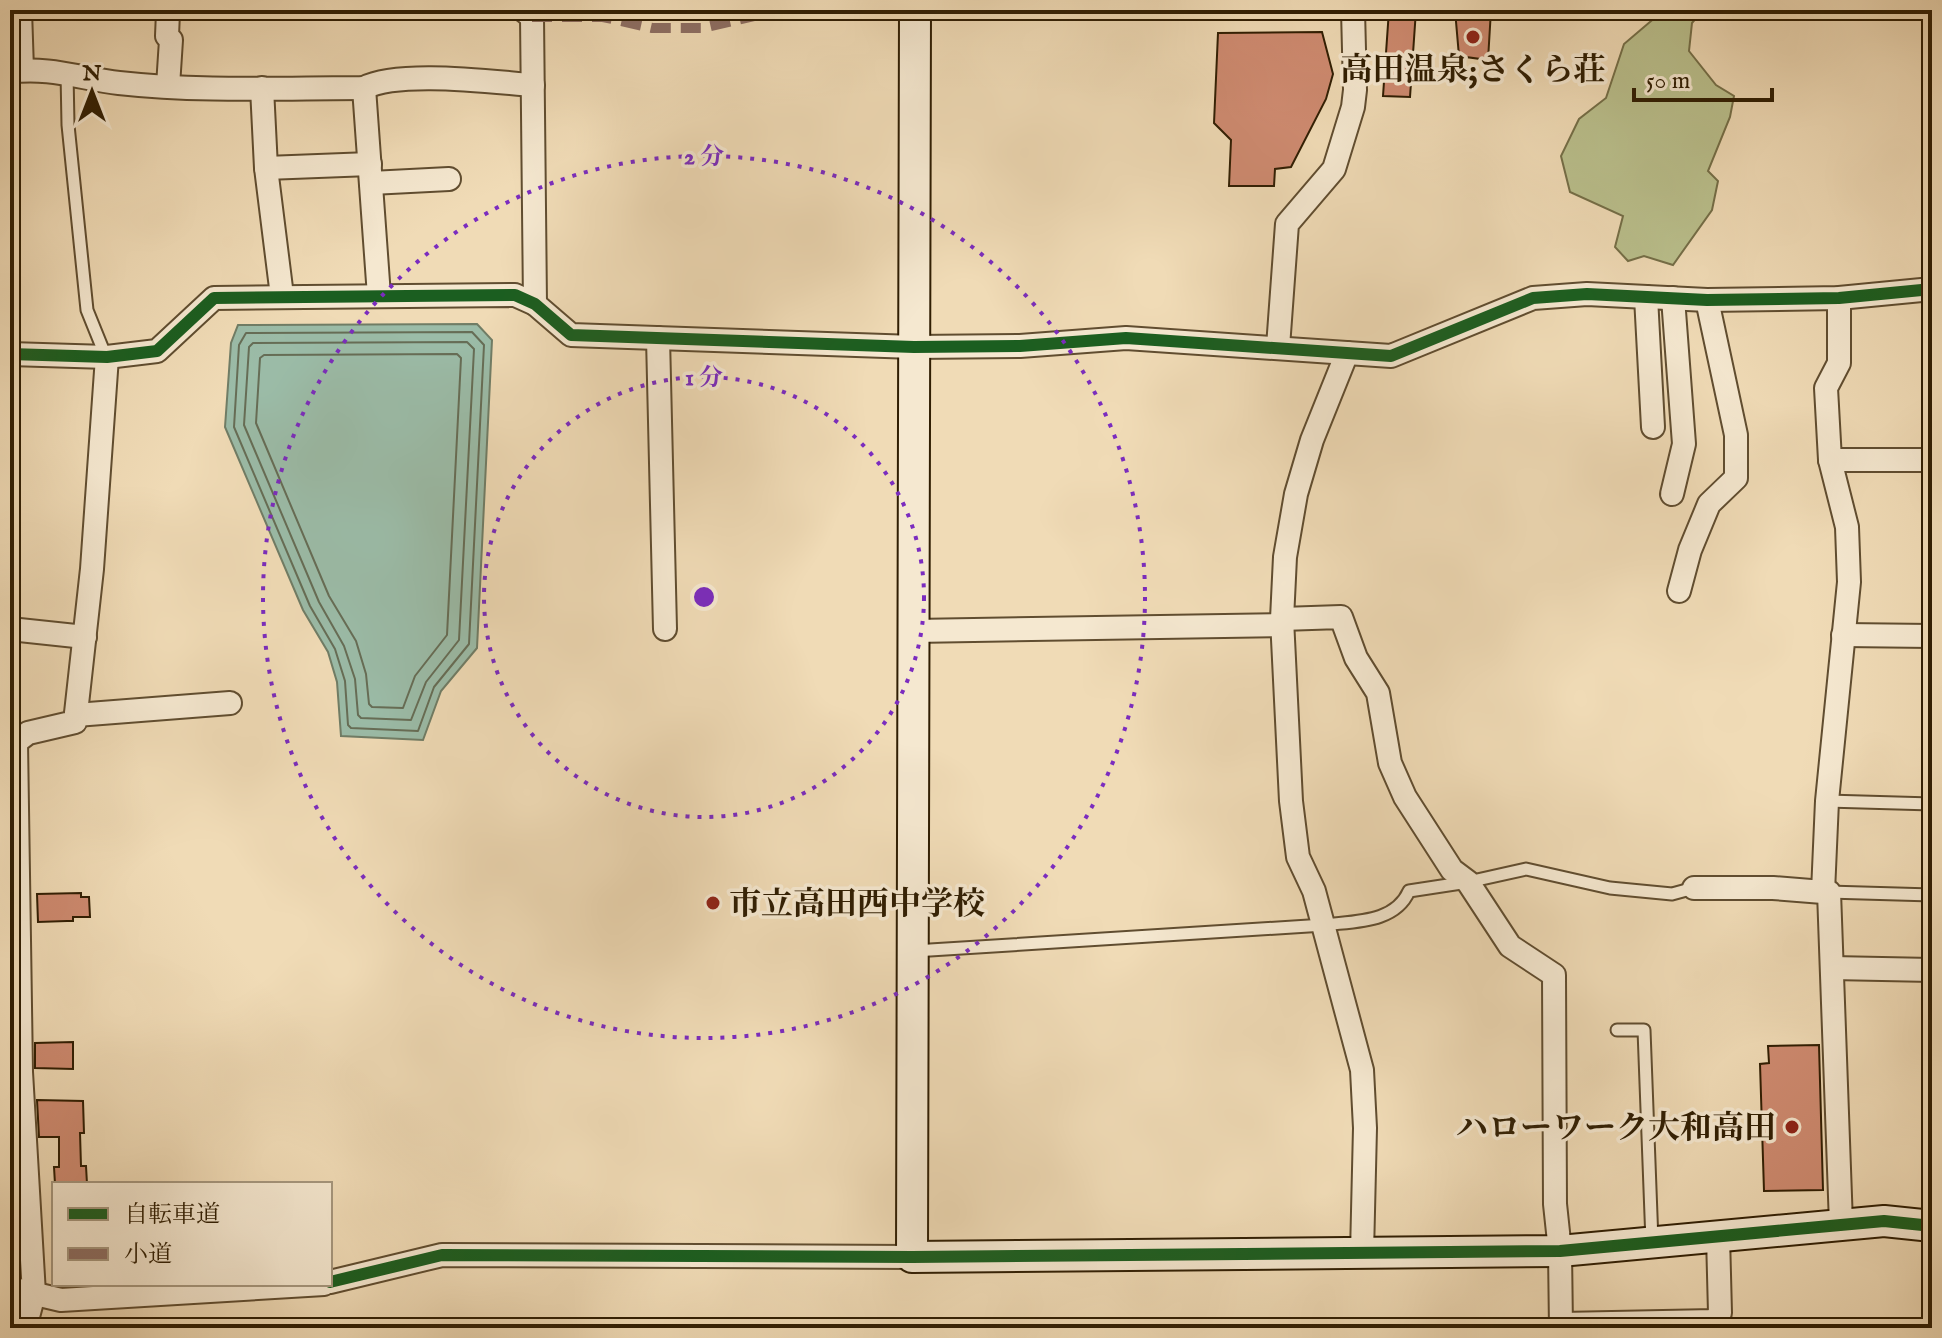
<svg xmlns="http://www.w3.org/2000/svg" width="1942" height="1338" font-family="'IM FELL English','Noto Serif JP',serif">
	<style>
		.green { fill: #bac08d; stroke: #756f48; stroke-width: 2 }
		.water { fill: #9bbca8; stroke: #707d66; stroke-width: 2 }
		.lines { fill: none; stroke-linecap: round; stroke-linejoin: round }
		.shore { stroke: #666d56; stroke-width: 2 }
		.building { fill: #cf8b71; stroke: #301e03; stroke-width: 2 }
		.lane-casing { stroke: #604d30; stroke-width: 15 }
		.street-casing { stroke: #604d30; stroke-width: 26 }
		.secondary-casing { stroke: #301e03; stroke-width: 34 }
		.lane { stroke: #f5e8d0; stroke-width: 11 }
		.street { stroke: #f5e8d0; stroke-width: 22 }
		.secondary { stroke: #f5e8d0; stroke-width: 30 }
		.quiet { stroke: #8d6e63; stroke-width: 10; stroke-dasharray: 20 10; stroke-linecap: butt }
		.cycleway-casing { stroke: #f5e8d0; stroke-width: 17 }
		.cycleway { stroke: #1b5e20; stroke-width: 12 }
		.ring { fill: none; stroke: #7b2cbf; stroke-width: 4; stroke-dasharray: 4 8 }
		.poi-dot { fill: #8f2418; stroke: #f5e8d0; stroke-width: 3 }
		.labels { text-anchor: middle; stroke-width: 7; stroke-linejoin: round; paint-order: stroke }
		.poi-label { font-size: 32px; font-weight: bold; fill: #301e03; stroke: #f5e8d0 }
		.centre { fill: #7b2cbf; stroke: #f5e8d0; stroke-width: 4 }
		.ring-label { font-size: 24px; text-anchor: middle; font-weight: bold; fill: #7b2cbf; stroke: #f5e8d0; stroke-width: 7; stroke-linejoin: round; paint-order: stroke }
	</style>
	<rect width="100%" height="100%" fill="#f0dbb6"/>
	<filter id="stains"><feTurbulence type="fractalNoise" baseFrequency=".0025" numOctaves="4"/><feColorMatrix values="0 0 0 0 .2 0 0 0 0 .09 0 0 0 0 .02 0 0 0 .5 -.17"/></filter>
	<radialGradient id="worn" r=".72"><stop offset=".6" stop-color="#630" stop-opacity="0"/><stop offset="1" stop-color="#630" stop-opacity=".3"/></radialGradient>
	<path class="green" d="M 1664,10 L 1703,10 L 1692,23 L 1689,51 L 1716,85 L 1734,96 L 1730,117 L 1708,171 L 1718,181 L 1712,210 L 1673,265 L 1644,256 L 1628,261 L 1615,247 L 1623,216 L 1570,192 L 1561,156 L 1579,119 L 1606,98 L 1624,44 Z"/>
	<path class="water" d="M 477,324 L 492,340 L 477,648 L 441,691 L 423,740 L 341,736 L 337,682 L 328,652 L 303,610 L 225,427 L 231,343 L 238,325 Z"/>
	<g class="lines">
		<g class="shore">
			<path d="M 472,332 L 484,345 L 469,644 L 434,687 L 418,731 L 351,728 L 348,725 L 345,681 L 335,649 L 310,606 L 234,427 L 239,345 L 246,333 Z"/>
			<path d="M 467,342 L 474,349 L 459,640 L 426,682 L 411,720 L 361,718 L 358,715 L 355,679 L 344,646 L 319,602 L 244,425 L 249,347 L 253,343 Z"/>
			<path d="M 457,354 L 461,358 L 447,635 L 415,676 L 403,708 L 372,707 L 369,704 L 366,674 L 356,641 L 329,596 L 256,423 L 260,358 L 264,355 Z"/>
		</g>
	</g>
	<g class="building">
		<path d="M 1389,10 L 1416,10 L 1410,97 L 1383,96 Z"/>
		<path d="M 1455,10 L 1491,10 L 1488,60 L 1459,56 Z"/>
		<path d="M 1322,32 L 1333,74 L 1326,99 L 1291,167 L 1275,169 L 1274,186 L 1229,186 L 1231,140 L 1214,123 L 1218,33 Z"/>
		<path d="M 81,893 L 81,897 L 89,897 L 90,917 L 73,917 L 73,921 L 67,921 L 38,922 L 37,894 Z"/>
		<path d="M 73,1042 L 73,1069 L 35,1068 L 35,1043 Z"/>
		<path d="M 1819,1045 L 1823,1190 L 1764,1191 L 1760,1064 L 1769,1063 L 1768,1046 Z"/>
		<path d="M 37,1100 L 83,1101 L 84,1133 L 80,1133 L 81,1166 L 86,1166 L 87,1184 L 55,1184 L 54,1167 L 59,1167 L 59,1137 L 39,1137 Z"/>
	</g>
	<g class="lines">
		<defs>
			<g id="lane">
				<path d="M 67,73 L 68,125 L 87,310 L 106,357"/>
				<path d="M 1827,801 L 1932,804"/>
				<path d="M 1828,892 L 1932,895"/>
				<path d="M 914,951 L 1324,925 C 1355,921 1395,923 1409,891 L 1468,882 L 1526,869 L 1610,888 L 1672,894 L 1694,888"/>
				<path d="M 1617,1030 L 1644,1030 L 1652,1242"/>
			</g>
			<g id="street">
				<path d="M 20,10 L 22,70"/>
				<path d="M 523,10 L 532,17 L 535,304"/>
				<path d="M 168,12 L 167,36 L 171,40 L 168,86"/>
				<path d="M 10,72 C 47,66 83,79 119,83 C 200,92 283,88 364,88 C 399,70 491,82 533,85"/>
				<path d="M 262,88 L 266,168 L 282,296"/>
				<path d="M 364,88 L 379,296"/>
				<path d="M 266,168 L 370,164"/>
				<path d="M 371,183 L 449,179"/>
				<path d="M 1646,297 L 1653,427"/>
				<path d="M 658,338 L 665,629"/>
				<path d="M 1278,347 L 1287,224 L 1334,169 L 1353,107 L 1355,90 L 1353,10"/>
				<path d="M 1347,353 L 1312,440 L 1296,494 L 1285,557 L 1282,619 L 1291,801 L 1298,857 L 1314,891 L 1362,1070 L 1365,1128 L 1362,1253"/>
				<path d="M 10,354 L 107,357 L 157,351 L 214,298 L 515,295 L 535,304 L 571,335 L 914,347 L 1020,346 L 1126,338 L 1391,356 L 1533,298 L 1587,294 L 1707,300 L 1839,298 L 1932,289"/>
				<path d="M 1830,460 L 1932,460"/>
				<path d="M 1672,494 L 1684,444 L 1673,298"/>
				<path d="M 1679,591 L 1690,550 L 1709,504 L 1736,478 L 1736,435 L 1707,300"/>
				<path d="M 1282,619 L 1341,617 L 1356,658 L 1378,693 L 1390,763 L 1405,797 L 1452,870 L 1468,882 L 1510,946 L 1554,975 L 1555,1204 L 1560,1251 L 1561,1328"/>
				<path d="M 10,629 L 85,637"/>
				<path d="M 914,631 L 1282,625"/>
				<path d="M 1843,635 L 1932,636"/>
				<path d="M 76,715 L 230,703"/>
				<path d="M 10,742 L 16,742 L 28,733 L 75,722 L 92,569 L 107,357"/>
				<path d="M 16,742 L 21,1072 L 34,1294 L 25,1328"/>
				<path d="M 1694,888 L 1773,888 L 1823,892 L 1827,801 L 1849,582 L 1847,527 L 1830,460 L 1826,388 L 1839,363 L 1839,298"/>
				<path d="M 1829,892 L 1841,1224"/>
				<path d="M 1832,968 L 1932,970"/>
				<path d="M 330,1282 L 442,1255 L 912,1257"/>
				<path d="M 10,1288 L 61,1300 L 324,1284"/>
				<path d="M 1561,1324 L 1714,1321 L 1720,1313 L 1718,1236"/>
			</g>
			<path id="secondary" d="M 915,10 L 912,1257 L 1560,1251 L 1884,1221 L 1932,1226"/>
		</defs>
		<use href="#lane" class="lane-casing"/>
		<use href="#street" class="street-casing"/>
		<use href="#secondary" class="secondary-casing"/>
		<use href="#lane" class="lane"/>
		<use href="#street" class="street"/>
		<use href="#secondary" class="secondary"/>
		<path class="quiet" d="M 532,17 L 603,17 L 652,28 L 702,28 L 780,10"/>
		<defs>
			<g id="cycleway">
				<path d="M 10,354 L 107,357 L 157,351 L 214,298 L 515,295 L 535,304 L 571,335 L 914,347 L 1020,346 L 1126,338 L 1391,356 L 1533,298 L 1587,294 L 1707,300 L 1839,298 L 1932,289"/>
				<path d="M 330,1282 L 442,1255 L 912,1257 L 1560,1251 L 1884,1221 L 1932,1226"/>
			</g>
		</defs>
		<use href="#cycleway" class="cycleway-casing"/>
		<use href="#cycleway" class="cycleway"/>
	</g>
	<g class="ring">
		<circle cx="704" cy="597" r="220"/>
		<circle cx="704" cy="597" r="441"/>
	</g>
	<g class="poi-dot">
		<circle cx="1473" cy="37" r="8"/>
		<circle cx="713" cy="903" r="8"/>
		<circle cx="1792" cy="1127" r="8"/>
	</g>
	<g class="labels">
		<g class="poi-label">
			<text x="1473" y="80">高田温泉;さくら荘</text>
			<text x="729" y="914" text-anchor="start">市立高田西中学校</text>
			<text x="1776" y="1138" text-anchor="end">ハローワーク大和高田</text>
		</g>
	</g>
	<circle cx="704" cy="597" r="12" class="centre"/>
	<g class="ring-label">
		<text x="704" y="164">2 分</text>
		<text x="704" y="385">1 分</text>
	</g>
	<rect width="1942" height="1338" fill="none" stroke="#f0dbb6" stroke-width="40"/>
	<rect x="12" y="12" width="1918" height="1314" fill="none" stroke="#301e03" stroke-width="4"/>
	<rect x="20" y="20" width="1902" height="1298" fill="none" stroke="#301e03" stroke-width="2"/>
	<rect x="52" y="1182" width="280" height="104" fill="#f5e8d0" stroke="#a6977e" stroke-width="2"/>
	<rect x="68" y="1208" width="40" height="12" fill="#1b5e20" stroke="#a6977e" stroke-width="2"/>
	<text x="124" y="1222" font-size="24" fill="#301e03">自転車道</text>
	<rect x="68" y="1248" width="40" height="12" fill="#8d6e63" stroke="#a6977e" stroke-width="2"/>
	<text x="124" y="1262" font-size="24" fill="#301e03">小道</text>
	<g transform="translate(92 92)" stroke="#f5e8d0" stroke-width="6" paint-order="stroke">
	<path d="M0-6L14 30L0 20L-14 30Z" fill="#301e03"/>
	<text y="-12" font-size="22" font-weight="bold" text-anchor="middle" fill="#301e03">N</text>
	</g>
	<path d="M1634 88v12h138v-12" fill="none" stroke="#301e03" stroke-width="4"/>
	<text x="1646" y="88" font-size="24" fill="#301e03" stroke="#f5e8d0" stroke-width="6" paint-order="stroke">50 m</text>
	<rect width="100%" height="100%" filter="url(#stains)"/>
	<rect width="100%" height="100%" fill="url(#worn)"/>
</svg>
